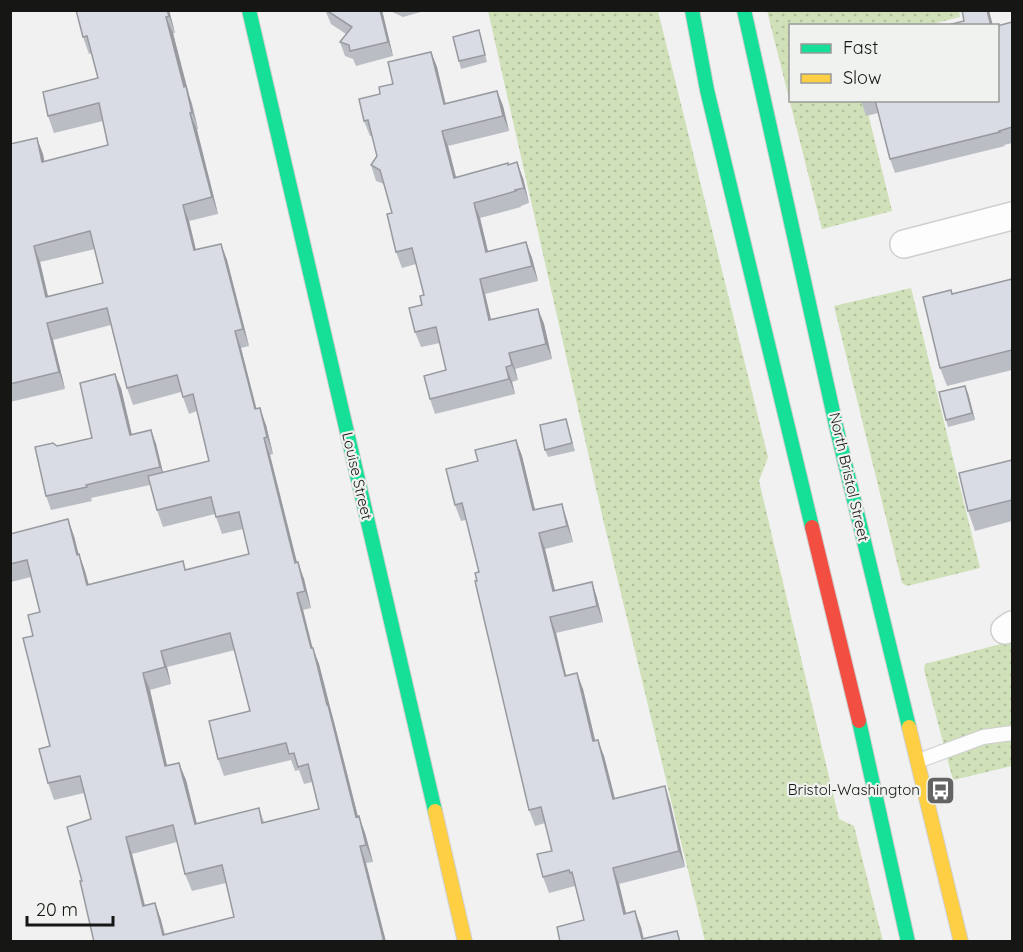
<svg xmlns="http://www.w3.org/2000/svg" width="1023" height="952" font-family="Quicksand,sans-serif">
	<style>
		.grass { fill: url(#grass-dots) }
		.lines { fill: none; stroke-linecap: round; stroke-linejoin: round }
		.lane-casing { stroke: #cecfce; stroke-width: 16 }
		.street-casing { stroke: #cecfce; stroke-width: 30 }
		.fast-casing { stroke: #cecfce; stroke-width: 16 }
		.slow-casing { stroke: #cecfce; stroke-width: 16 }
		.jam-casing { stroke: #cecfce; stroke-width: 16 }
		.lane { stroke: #fdfdfd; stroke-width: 14 }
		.street { stroke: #fdfdfd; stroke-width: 27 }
		.fast { stroke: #16e098; stroke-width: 14 }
		.slow { stroke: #ffcf43; stroke-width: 14 }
		.jam { stroke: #f24e42; stroke-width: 14 }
		.wall { fill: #bbbdc4; fill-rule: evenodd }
		.shaded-wall { fill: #989aa0 }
		.building { fill: #d9dce4; stroke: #989aa0; stroke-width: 1.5; fill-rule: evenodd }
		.labels { text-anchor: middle; stroke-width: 4.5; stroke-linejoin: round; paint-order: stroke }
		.street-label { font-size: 15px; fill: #161615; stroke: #f0f2ef }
		.poi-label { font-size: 15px; fill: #161615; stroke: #f0f2ef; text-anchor: end }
	</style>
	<defs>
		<pattern id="grass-dots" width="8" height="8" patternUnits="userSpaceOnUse" patternTransform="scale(1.5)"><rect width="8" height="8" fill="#d0e0b8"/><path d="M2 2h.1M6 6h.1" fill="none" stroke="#b2bf9d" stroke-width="1.8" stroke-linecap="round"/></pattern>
	</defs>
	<rect width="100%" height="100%" fill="#f0f1f0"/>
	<g class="grass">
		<path d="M 488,11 L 658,11 L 768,457 L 759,481 L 839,819 L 854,826 L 883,941 L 705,941 L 603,519 Z"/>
		<path d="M 767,11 L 959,11 L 960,17 L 928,25 L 790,26 L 790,100 L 865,101 L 892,211 L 822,229 Z"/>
		<path d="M 911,288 L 980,568 L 907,586 L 902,583 L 834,306 Z"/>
		<path d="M 1012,641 L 1012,766 L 953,780 L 924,670 L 925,664 Z"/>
	</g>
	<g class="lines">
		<defs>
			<path id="lane" d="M 918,761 L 983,737 L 1012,733"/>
			<g id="street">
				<path d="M 904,244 L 1012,216"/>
				<path d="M 1005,630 L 1012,625"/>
			</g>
			<g id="fast">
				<path d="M 249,10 L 435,811"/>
				<path d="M 692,10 L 707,90 L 812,527"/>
				<path d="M 744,10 L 837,430 L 909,727"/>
				<path d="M 859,721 L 908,942"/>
			</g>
			<g id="slow">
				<path d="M 909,727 L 961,942"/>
				<path d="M 435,811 L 465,942"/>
			</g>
			<path id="jam" d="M 812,527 L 859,721"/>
		</defs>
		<use href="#lane" class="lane-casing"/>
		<use href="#street" class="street-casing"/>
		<use href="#fast" class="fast-casing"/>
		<use href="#slow" class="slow-casing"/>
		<use href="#jam" class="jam-casing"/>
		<use href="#lane" class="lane"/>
		<use href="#street" class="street"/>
		<use href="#fast" class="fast"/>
		<use href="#slow" class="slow"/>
		<use href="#jam" class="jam"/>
	</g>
	<g class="wall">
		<path d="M 169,10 L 175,33 L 173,33 L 186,89 L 192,103 L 198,129 L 197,130 L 218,214 L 189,221 L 196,250 L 221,244 L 227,260 L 249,346 L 241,348 L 256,409 L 266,425 L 273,454 L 270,455 L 297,562 L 304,579 L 311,608 L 303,610 L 312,648 L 319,664 L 331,711 L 334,722 L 358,816 L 365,833 L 373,862 L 366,863 L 386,942 L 94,942 L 82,881 L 91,819 L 84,793 L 54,800 L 48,783 L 50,746 L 33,636 L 40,612 L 31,577 L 11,582 L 10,534 L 74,536 L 78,554 L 79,554 L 85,571 L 89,585 L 183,561 L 186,570 L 249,554 L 243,529 L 222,534 L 215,514 L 163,527 L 157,510 L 150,485 L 91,498 L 92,501 L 51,510 L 46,496 L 57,446 L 92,438 L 121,388 L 132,434 L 151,430 L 156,444 L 163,472 L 209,461 L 197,411 L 189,414 L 181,392 L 133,405 L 127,388 L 111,325 L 53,340 L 65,389 L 10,402 L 10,137 L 12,144 L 43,154 L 44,162 L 108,145 L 103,121 L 54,133 L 48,116 L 98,78 L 92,53 L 89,54 L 83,37 ZM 95,249 L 103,283 L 48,296 L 40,262 ZM 235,650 L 250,711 L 218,759 L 224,776 L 291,760 L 295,771 L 299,770 L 304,784 L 312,782 L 319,809 L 264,822 L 259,808 L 197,824 L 186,780 L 167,766 L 150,690 L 171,684 L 167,667 ZM 177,842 L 185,874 L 192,891 L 226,883 L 234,917 L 165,934 L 161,920 L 155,903 L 145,905 L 132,854 Z"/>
		<path d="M 325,10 L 382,10 L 393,56 L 356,66 L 353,59 L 345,56 L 340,42 L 346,34 L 331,24 Z"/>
		<path d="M 388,10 L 428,10 L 403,17 Z"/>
		<path d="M 1012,22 L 1012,143 L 1004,145 L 1005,146 L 895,173 L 890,159 L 878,113 L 866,116 L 861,100 L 998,100 Z"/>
		<path d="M 479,30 L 487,62 L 461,69 L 459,61 Z"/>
		<path d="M 431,52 L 437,67 L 446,104 L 497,91 L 503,106 L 509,131 L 448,146 L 456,177 L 508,165 L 523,178 L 529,203 L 521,206 L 521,207 L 480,218 L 488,252 L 526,242 L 532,258 L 538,281 L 485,294 L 491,320 L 538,309 L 544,324 L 552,359 L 515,369 L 518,380 L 512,382 L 515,394 L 435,414 L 430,399 L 446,370 L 440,343 L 421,347 L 415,332 L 424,295 L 416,264 L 402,268 L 396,252 L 392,213 L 384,184 L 376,181 L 371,165 L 377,156 L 372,136 L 370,136 L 364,121 L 380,94 Z"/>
		<path d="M 1012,279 L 1012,370 L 947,386 L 940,368 L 952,294 Z"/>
		<path d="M 968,393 L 975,420 L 948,427 L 946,420 Z"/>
		<path d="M 566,419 L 575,451 L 548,457 L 545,450 Z"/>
		<path d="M 516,440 L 522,456 L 535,510 L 567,520 L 573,542 L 545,549 L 555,591 L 592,582 L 597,598 L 603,622 L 556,633 L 566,675 L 583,689 L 595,740 L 604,756 L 615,798 L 670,802 L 685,867 L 619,884 L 626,913 L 641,927 L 644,939 L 681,942 L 560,942 L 584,920 L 576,889 L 575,886 L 549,893 L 543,877 L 552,851 L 545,823 L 535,826 L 529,810 L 477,581 L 479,572 L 466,520 L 461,521 L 455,505 L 478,461 Z"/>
		<path d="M 1012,460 L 1012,521 L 975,531 L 968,511 Z"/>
	</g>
	<g class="shaded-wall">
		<path d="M 167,10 L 169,10 L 175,33 L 169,16 Z"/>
		<path d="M 380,10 L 382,10 L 393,56 L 388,42 Z"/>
		<path d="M 987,10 L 989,10 L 993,26 L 991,26 Z"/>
		<path d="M 166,17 L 173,33 L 198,129 L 184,87 Z"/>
		<path d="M 431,52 L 437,67 L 449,120 L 444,104 Z"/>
		<path d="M 497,91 L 503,106 L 509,131 L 503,116 Z"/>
		<path d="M 190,113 L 197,130 L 218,214 L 212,197 Z"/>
		<path d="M 442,131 L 448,146 L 460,193 L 454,178 Z"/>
		<path d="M 37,138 L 43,154 L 48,179 L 42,162 Z"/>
		<path d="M 517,162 L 523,178 L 529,203 L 524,188 Z"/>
		<path d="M 474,203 L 480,218 L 492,268 L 486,252 Z"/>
		<path d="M 183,205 L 189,221 L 200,267 L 194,250 Z"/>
		<path d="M 526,242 L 532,258 L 538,281 L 532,266 Z"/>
		<path d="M 221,244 L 227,260 L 249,346 L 243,329 L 235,300 Z"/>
		<path d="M 34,246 L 40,262 L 52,314 L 46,297 Z"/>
		<path d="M 480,279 L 485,294 L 495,336 L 489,320 Z"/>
		<path d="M 538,309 L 544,324 L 552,359 L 546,344 Z"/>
		<path d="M 47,323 L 53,340 L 65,389 L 59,372 Z"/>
		<path d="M 235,331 L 241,348 L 261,426 L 255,409 Z"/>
		<path d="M 509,353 L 515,369 L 518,380 L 512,365 Z"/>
		<path d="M 506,367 L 512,382 L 515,394 L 509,379 Z"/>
		<path d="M 115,374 L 121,388 L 135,449 L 130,435 Z"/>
		<path d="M 965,386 L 968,393 L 975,420 L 972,413 Z"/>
		<path d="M 260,408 L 266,425 L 273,454 L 267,437 Z"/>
		<path d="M 151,430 L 156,444 L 165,481 L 160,467 Z"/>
		<path d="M 264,438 L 270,455 L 301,579 L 295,563 Z"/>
		<path d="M 516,440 L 522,456 L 539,526 L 533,510 Z"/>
		<path d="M 562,504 L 567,520 L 573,542 L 567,526 Z"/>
		<path d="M 68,519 L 74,536 L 83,571 L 77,555 Z"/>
		<path d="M 539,533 L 545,549 L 559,607 L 553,591 Z"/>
		<path d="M 79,554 L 85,571 L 93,602 L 87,585 Z"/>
		<path d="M 298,562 L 304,579 L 311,608 L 305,591 Z"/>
		<path d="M 592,582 L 597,598 L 603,622 L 597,606 Z"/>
		<path d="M 297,593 L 303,610 L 317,665 L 311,648 Z"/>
		<path d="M 550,617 L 556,633 L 570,692 L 565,676 Z"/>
		<path d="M 313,648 L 319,664 L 331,711 L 334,722 L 362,833 L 356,817 Z"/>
		<path d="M 161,651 L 167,667 L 171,684 L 165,667 Z"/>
		<path d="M 143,673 L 150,690 L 171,783 L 165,766 Z"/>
		<path d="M 577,673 L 583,689 L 599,757 L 593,741 Z"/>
		<path d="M 598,740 L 604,756 L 619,815 L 613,799 Z"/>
		<path d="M 179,763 L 186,780 L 201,841 L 195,824 Z"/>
		<path d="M 665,786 L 670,802 L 685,867 L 679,851 Z"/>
		<path d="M 359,816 L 365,833 L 373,862 L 366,845 Z"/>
		<path d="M 126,837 L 132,854 L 149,923 L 143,906 Z"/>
		<path d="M 360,846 L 366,863 L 386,942 L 384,942 Z"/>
		<path d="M 613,868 L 619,884 L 630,930 L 624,914 Z"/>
		<path d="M 155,903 L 161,920 L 166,942 L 163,935 Z"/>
		<path d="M 635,911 L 641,927 L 644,942 L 643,942 Z"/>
	</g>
	<g class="building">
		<path d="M 76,10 L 167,10 L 169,16 L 166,17 L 184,87 L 186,86 L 192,113 L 190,113 L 212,197 L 183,205 L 194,250 L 221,244 L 243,329 L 235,331 L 255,409 L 260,408 L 267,437 L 264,438 L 295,563 L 298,562 L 305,591 L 297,593 L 311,648 L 313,648 L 327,705 L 328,705 L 356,817 L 359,816 L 366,845 L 360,846 L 384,942 L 94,942 L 80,881 L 82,881 L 67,827 L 91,819 L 80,776 L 48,783 L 39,749 L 50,746 L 23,638 L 33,636 L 28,615 L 40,612 L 27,560 L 10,564 L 10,534 L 68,519 L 77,555 L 79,554 L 87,585 L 183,561 L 185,570 L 249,554 L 239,512 L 216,517 L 211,497 L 157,510 L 148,476 L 209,461 L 193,394 L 183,397 L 177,375 L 127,388 L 107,308 L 47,323 L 59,372 L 10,384 L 10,144 L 37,138 L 42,162 L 108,145 L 99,103 L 48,116 L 43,92 L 98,78 L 87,36 L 83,37 ZM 90,231 L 103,283 L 46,297 L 34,246 ZM 230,633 L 250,711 L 209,721 L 218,759 L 286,743 L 289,754 L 294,753 L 298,767 L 308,764 L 319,809 L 262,823 L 259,808 L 195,824 L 179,763 L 165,766 L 143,673 L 165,667 L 161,651 ZM 173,825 L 185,874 L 222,865 L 234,917 L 163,935 L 155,903 L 143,906 L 126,837 Z"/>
		<path d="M 326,10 L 380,10 L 388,42 L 350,51 L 349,45 L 340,42 L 352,27 Z"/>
		<path d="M 962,10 L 987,10 L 991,26 L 944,26 L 964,21 Z"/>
		<path d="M 1012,22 L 1012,127 L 999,131 L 1000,132 L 890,159 L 875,100 L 998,100 L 997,26 Z"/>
		<path d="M 479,30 L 485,55 L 459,61 L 453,37 Z"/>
		<path d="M 431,52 L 444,104 L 497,91 L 503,116 L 442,131 L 454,178 L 508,163 L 508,165 L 517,162 L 524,188 L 515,190 L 516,191 L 474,203 L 486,252 L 526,242 L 532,266 L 480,279 L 489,320 L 538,309 L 546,344 L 509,353 L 512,365 L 506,367 L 509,379 L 430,399 L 424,376 L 446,370 L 436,327 L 415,332 L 409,308 L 422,305 L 420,296 L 424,295 L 412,248 L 396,252 L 387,214 L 392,213 L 380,170 L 371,165 L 377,156 L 368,120 L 364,121 L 359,99 L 380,94 L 379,87 L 393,84 L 388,62 Z"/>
		<path d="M 1012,279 L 1012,350 L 940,368 L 923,297 L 951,290 L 952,294 Z"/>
		<path d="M 115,374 L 130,435 L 151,430 L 160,467 L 86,485 L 87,487 L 46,496 L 35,447 L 53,443 L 57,446 L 92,438 L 80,383 Z"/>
		<path d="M 965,386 L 972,413 L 946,420 L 939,392 Z"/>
		<path d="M 566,419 L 572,443 L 545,450 L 540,425 Z"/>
		<path d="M 516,440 L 533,510 L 562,504 L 567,526 L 539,533 L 553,591 L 592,582 L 597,606 L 550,617 L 565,676 L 577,673 L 593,741 L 598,740 L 613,799 L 665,786 L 679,851 L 613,868 L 624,914 L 635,911 L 642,939 L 677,931 L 680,942 L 560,942 L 557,927 L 584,920 L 572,872 L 570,873 L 569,870 L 543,877 L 537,854 L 552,851 L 541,807 L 529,810 L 475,581 L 477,581 L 475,573 L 479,572 L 462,503 L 455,505 L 446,469 L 478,461 L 475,450 Z"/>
		<path d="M 1012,460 L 1012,500 L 968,511 L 959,473 Z"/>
	</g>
	<defs>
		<symbol id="bus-square" viewBox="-11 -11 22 22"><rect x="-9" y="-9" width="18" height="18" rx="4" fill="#626362" stroke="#f0f2ef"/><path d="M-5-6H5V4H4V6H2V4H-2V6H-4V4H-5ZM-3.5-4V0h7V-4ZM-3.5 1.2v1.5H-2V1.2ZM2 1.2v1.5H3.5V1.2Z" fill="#fff"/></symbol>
	</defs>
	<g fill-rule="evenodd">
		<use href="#bus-square" x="924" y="774" width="33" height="33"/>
	</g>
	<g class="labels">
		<g class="street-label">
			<text transform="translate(357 476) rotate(77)" y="5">Louise Street</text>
			<text transform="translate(849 477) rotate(77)" y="5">North Bristol Street</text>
		</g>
		<g class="poi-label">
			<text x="920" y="795">Bristol-Washington</text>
		</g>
	</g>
	<rect width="1023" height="952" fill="none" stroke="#161615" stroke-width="24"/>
	<rect x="789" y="24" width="210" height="78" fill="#f0f2ef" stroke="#999a98" stroke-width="1.5"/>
	<rect x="801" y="44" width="30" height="9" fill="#16e098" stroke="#999a98" stroke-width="1.5"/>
	<text x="843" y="54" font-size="18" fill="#161615">Fast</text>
	<rect x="801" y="74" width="30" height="9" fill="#ffcf43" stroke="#999a98" stroke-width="1.5"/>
	<text x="843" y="84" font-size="18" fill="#161615">Slow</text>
	<path d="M27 916v9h86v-9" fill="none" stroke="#161615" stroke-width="3"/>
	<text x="36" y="916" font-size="18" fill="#161615" stroke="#f0f2ef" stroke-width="4.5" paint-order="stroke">20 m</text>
</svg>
